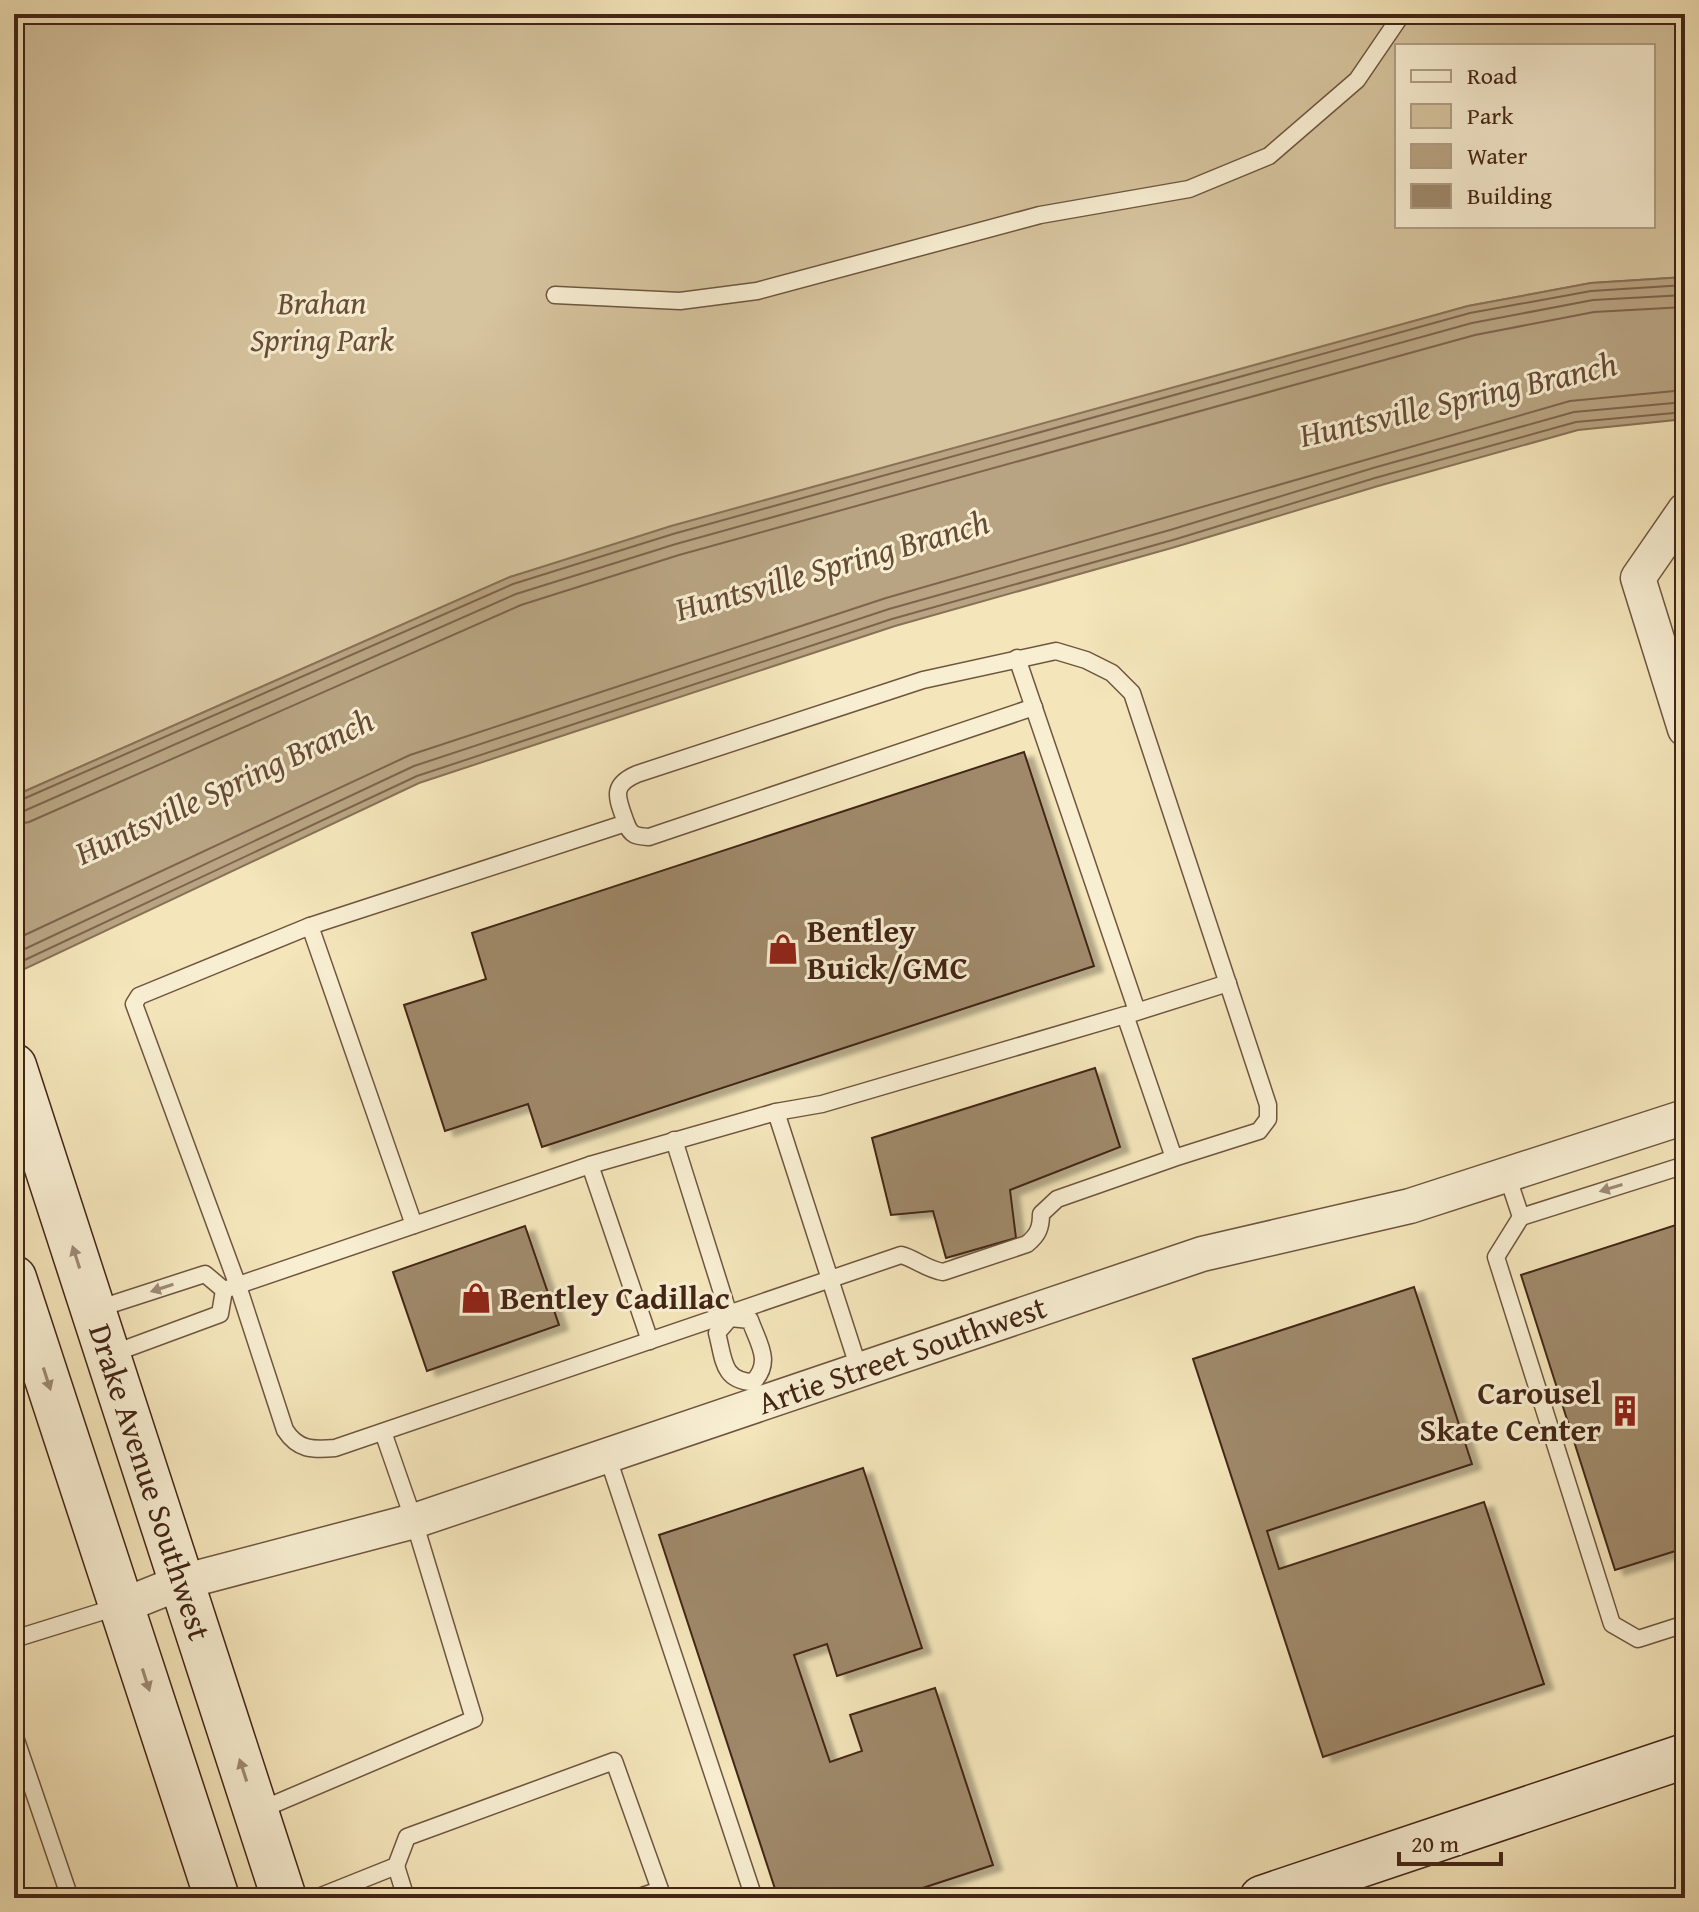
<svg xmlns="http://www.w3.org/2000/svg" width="1699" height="1912" font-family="'Gentium Book Plus',serif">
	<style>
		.green { fill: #d6c49e; stroke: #8c745a; stroke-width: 2; fill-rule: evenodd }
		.water { fill: #b8a482; stroke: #897157; stroke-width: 2 }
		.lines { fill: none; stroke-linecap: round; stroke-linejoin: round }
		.shore { stroke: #7e644c; stroke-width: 2 }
		.building { fill: #9f896b; stroke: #432516; stroke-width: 2; filter: url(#shadow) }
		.lane-casing { stroke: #6f553f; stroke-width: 19 }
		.street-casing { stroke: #6f553f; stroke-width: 37 }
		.secondary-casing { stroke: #432516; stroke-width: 47 }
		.lane { stroke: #f8eed2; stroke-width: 16 }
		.street { stroke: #f8eed2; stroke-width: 34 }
		.secondary { stroke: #f8eed2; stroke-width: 44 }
		.oneway { fill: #9e8a74 }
		.labels { text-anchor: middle; stroke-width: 6; stroke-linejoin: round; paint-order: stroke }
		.park-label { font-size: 32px; font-style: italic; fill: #684d38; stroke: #f8eed2 }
		.poi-label { font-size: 32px; font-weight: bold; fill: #432516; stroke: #f8eed2; text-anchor: start }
		.street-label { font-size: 32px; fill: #432516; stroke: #f8eed2 }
		.water-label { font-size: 34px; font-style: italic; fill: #664b36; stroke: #f8eed2 }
	</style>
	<defs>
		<filter id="shadow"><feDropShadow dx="9" dy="5" stdDeviation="2" flood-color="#0004"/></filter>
	</defs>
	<rect width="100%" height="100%" fill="#f4e5ba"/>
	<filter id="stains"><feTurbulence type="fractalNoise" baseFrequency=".0025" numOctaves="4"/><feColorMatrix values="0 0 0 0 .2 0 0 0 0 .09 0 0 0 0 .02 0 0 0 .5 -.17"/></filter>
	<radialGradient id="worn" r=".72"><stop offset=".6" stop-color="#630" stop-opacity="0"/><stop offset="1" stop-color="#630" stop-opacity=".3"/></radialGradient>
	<path class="green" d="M 14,14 L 1685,14 L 1685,277 L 1591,283 L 1468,306 L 510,577 L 14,796 ZM 1397,46 L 1653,46 L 1653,226 L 1397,226 Z"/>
	<path class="water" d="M 1685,277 L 1685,419 L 1578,430 L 1378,486 L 1175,547 L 895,626 L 419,783 L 14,974 L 14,796 L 510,577 L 671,526 L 1468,306 L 1591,283 Z"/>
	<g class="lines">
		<g class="shore">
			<path d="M 14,803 L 513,584 L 673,534 L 1470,313 L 1591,291 L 1685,285"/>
			<path d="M 14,813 L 24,811 L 516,594 L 676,544 L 1472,323 L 1593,300 L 1685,295"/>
			<path d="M 14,825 L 29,822 L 521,605 L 679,555 L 1475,335 L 1594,312 L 1685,307"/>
			<path d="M 14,940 L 410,755 L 886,598 L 1570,401 L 1685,390"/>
			<path d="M 14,954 L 414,766 L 889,609 L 1170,530 L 1373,468 L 1574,412 L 1685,402"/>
			<path d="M 14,965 L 417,776 L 892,619 L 1173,540 L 1375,478 L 1576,422 L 1685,412"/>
		</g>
	</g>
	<g class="building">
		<path d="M 1024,752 L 1094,966 L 542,1147 L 528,1104 L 445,1131 L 404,1005 L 486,979 L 472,933 Z"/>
		<path d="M 1095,1068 L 1120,1147 L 1010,1190 L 1016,1238 L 946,1258 L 933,1211 L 891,1215 L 872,1138 Z"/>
		<path d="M 1685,1222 L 1685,1548 L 1615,1570 L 1521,1275 Z"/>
		<path d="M 525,1226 L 559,1325 L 427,1371 L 393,1272 Z"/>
		<path d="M 1414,1287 L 1472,1464 L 1267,1531 L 1279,1569 L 1484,1502 L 1544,1684 L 1323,1757 L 1193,1359 Z"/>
		<path d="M 863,1468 L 922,1648 L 837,1676 L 827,1644 L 794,1655 L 830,1762 L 862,1751 L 850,1715 L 935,1688 L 993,1865 L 892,1898 L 778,1898 L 659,1535 Z"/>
	</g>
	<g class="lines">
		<defs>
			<g id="lane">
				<path d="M 555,295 L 680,301 L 757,291 L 1040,215 L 1189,189 L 1269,156 L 1357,80 L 1402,14"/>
				<path d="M 1017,658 L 1137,1011"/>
				<path d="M 626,823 C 631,836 636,836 649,837 L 1034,707"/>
				<path d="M 310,926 L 414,1225"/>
				<path d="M 1127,1015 L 1228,983"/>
				<path d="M 776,1112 L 822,1104 L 1125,1015 L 1174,1158 L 1259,1131 L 1268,1119 L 1268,1105 L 1132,693 L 1112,673 L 1086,660 L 1056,651 L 923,680 L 637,774 C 609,786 618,799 626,823 L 310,926 L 139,996 L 134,1004 L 238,1286 L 285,1430 C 298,1450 312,1450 335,1448 L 901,1255 C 916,1259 926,1269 943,1272 L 1027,1244 C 1038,1235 1041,1228 1041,1214 L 1057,1199 L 1174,1158"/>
				<path d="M 674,1140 L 730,1318"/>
				<path d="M 590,1165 L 650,1341"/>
				<path d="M 1507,1175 L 1521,1217 L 1496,1257 L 1612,1624 L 1638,1639 L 1685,1624"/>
				<path d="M 1521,1217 L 1685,1165"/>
				<path d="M 224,1290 L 590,1165 L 776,1112 L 859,1369"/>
				<path d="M 94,1310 L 205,1274 L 224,1290"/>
				<path d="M 730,1318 L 750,1320 C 758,1343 773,1362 753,1382 C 722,1381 724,1359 717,1333 Z"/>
				<path d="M 109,1355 L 220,1314 L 224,1290"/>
				<path d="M 607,1455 L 754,1898"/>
				<path d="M 14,1639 L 120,1606"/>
				<path d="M 14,1734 L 70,1898"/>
				<path d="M 258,1811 L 474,1719 L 414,1521 L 383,1432"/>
				<path d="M 396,1866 L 406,1898"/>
				<path d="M 316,1898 L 396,1866 L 407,1837 L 614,1761 L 663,1898"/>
				<path d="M 636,1898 L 660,1890"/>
			</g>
			<g id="street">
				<path d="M 1685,510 L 1638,578 L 1685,729"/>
				<path d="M 122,1606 L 182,1582 L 414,1521 L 1202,1254 L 1410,1206 L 1685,1117"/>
			</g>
			<g id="secondary">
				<path d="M 14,1066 L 284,1898"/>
				<path d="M 14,1278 L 217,1898"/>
				<path d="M 1262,1898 L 1685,1756"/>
			</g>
		</defs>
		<use href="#lane" class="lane-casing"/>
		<use href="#street" class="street-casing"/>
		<use href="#secondary" class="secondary-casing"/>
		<use href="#lane" class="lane"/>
		<use href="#street" class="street"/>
		<use href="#secondary" class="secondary"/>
	</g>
	<defs><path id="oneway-solid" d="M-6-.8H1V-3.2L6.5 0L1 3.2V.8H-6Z" transform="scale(2)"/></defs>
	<g class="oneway">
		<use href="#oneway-solid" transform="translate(1611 1188) rotate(163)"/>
		<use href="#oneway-solid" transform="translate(76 1257) rotate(-108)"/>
		<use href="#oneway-solid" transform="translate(162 1288) rotate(162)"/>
		<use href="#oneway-solid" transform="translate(47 1379) rotate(72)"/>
		<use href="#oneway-solid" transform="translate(146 1680) rotate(72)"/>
		<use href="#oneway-solid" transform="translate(243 1770) rotate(-108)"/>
	</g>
	<defs>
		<symbol id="shop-bare" viewBox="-9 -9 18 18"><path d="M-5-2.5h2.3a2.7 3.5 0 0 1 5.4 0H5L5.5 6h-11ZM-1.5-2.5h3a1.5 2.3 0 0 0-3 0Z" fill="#8f2418" stroke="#f8eed2" stroke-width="2.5" paint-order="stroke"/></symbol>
		<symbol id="building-bare" viewBox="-9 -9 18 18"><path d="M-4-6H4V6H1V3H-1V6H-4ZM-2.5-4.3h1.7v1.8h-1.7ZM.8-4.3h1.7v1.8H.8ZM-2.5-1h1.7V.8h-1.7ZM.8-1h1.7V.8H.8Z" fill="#8f2418" stroke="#f8eed2" stroke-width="2.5" paint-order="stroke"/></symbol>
	</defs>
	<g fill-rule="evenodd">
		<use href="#shop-bare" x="761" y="927" width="44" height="44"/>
		<use href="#shop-bare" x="454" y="1276" width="44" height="44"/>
		<use href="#building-bare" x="1603" y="1389" width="44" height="44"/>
	</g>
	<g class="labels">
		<g class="park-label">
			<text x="322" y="314">Brahan<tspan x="322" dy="37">Spring Park</tspan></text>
		</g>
		<g class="poi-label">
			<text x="807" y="942">Bentley<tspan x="807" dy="37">Buick/GMC</tspan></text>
			<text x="500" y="1309">Bentley Cadillac</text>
			<text x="1601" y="1404" text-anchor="end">Carousel<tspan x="1601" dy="37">Skate Center</tspan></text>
		</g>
		<g class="street-label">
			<text transform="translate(902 1355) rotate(-19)" y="11">Artie Street Southwest</text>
			<text transform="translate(150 1482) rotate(72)" y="11">Drake Avenue Southwest</text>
		</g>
		<g class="water-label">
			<text transform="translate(1458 399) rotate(-13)" y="12">Huntsville Spring Branch</text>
			<text transform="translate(832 565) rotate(-16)" y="12">Huntsville Spring Branch</text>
			<text transform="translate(224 786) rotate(-25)" y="12">Huntsville Spring Branch</text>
		</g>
	</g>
	<rect width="1699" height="1912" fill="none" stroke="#f4e5ba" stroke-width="48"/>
	<rect x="16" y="16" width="1667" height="1880" fill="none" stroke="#432516" stroke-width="4"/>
	<rect x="24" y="24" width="1651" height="1864" fill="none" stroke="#432516" stroke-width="2"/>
	<rect x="1395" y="44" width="260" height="184" fill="#f8eed2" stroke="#b09e87" stroke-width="2"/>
	<rect x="1411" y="70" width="40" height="12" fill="#f8eed2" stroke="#b09e87" stroke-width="2"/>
	<text x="1467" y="84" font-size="24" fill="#432516">Road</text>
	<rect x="1411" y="104" width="40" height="24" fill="#d6c49e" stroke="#b09e87" stroke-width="2"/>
	<text x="1467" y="124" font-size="24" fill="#432516">Park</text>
	<rect x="1411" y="144" width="40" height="24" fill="#b8a482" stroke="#b09e87" stroke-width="2"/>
	<text x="1467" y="164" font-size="24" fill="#432516">Water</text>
	<rect x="1411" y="184" width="40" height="24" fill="#9f896b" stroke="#b09e87" stroke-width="2"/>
	<text x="1467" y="204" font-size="24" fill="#432516">Building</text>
	<path d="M1399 1852v12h102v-12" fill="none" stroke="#432516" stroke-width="4"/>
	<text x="1411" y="1852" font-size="24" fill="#432516" stroke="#f8eed2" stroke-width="6" paint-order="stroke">20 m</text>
	<rect width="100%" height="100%" filter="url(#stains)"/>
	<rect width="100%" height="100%" fill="url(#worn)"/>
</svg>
